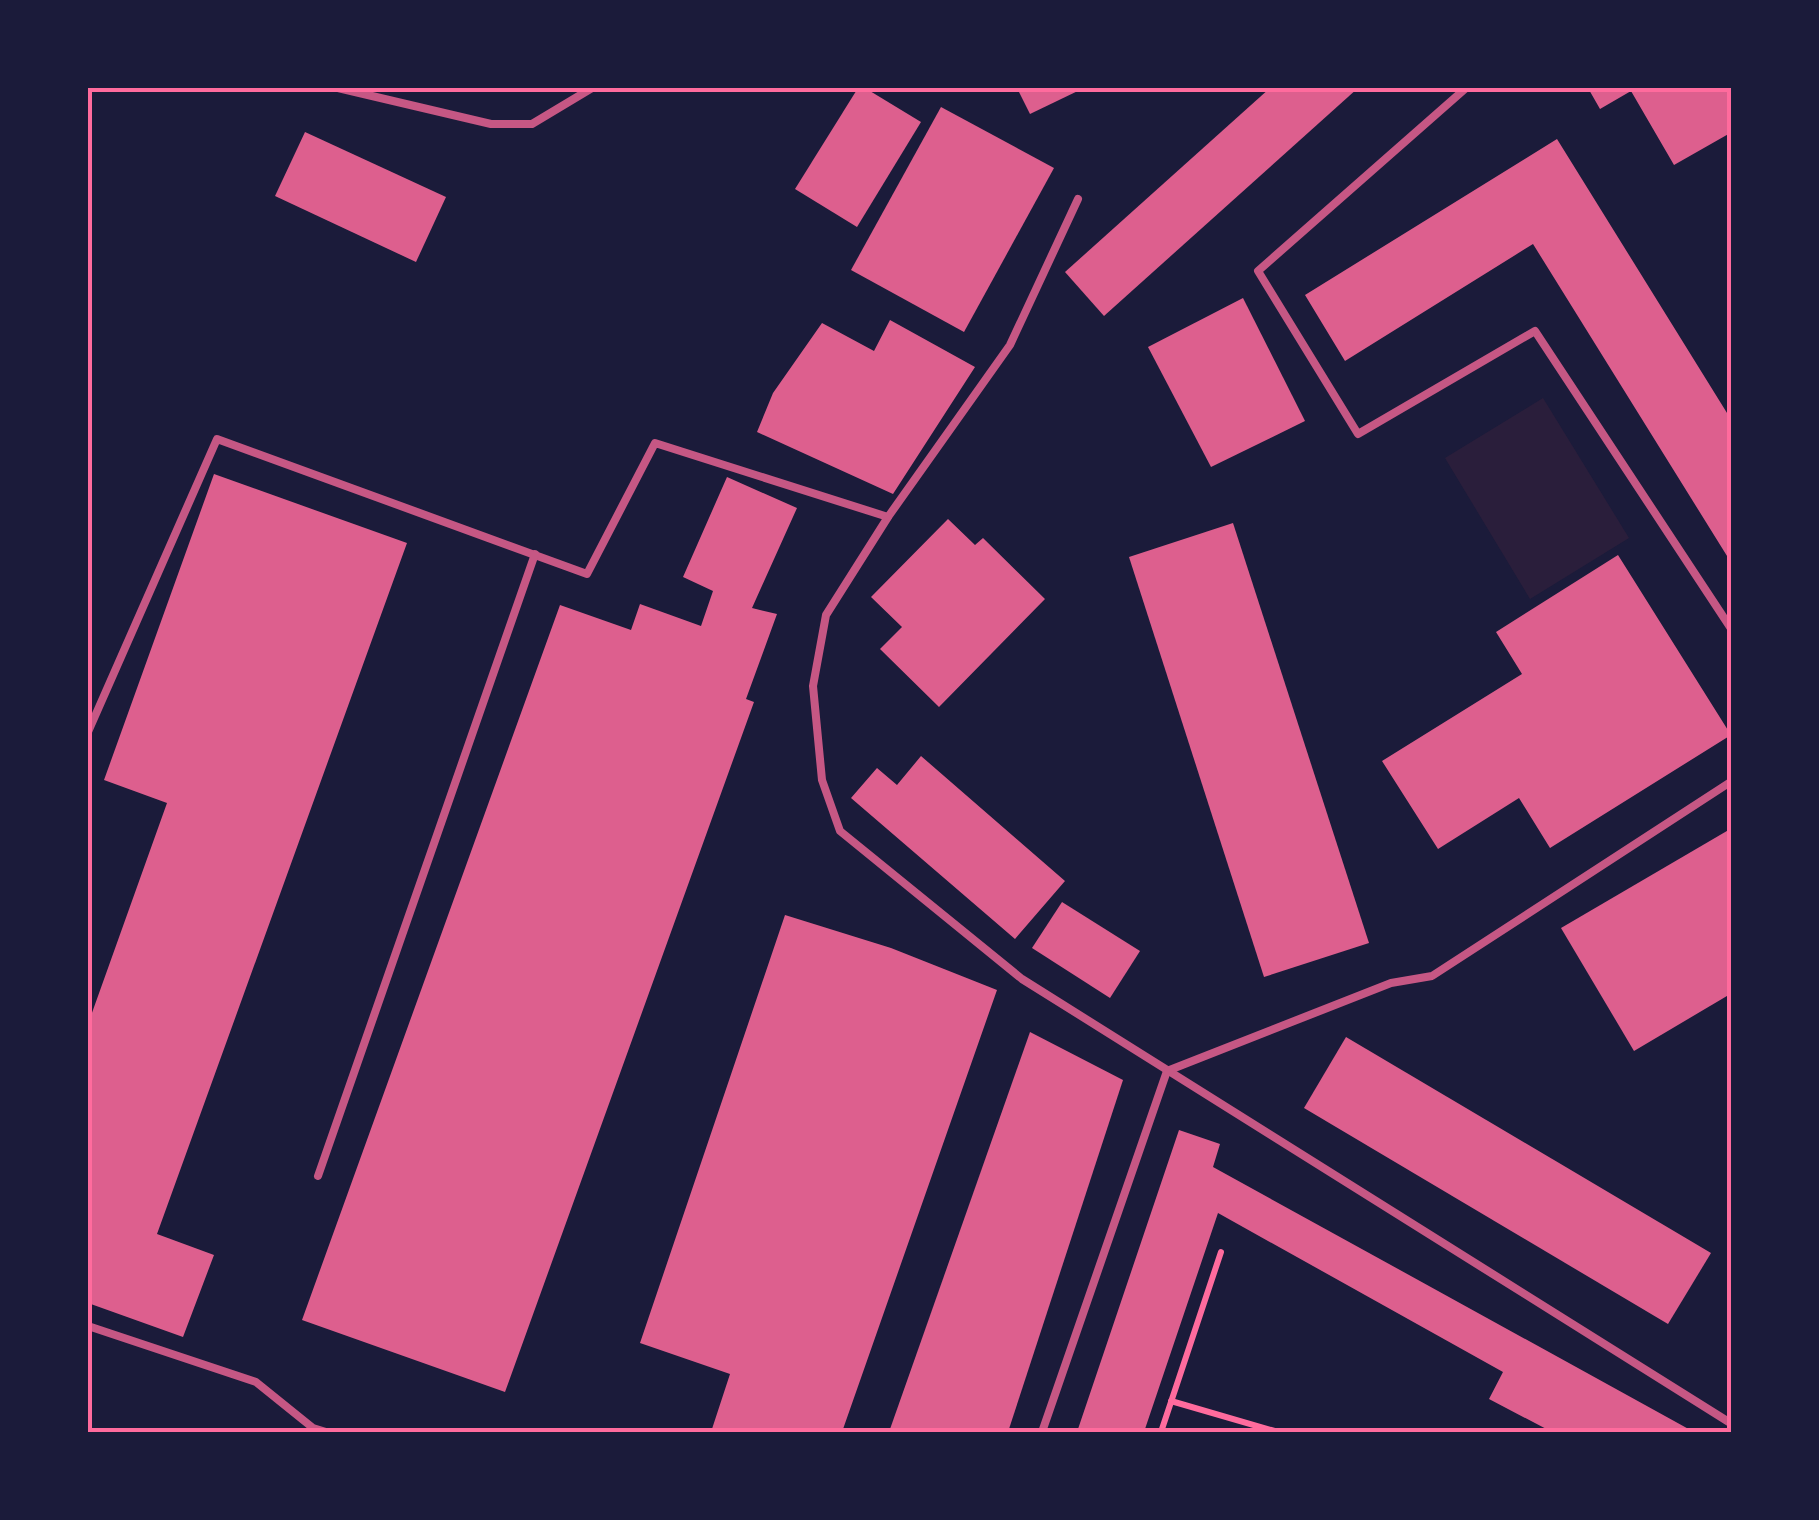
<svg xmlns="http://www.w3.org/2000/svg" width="1819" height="1520" font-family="Manrope,sans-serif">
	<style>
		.green { fill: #2a1e3b }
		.building { fill: #dd5f8e }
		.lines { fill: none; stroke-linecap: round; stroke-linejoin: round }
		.path { stroke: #ff6b9d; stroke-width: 6 }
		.service { stroke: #c65784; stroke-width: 8 }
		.neatline { fill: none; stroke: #ff6b9d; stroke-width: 4 }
	</style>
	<rect width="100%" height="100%" fill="#1b1b3a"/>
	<path class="green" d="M 1543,398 L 1629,538 L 1530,599 L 1445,458 Z"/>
	<g class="building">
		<path d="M 858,88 L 865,88 L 921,122 L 857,227 L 795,189 Z"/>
		<path d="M 1017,88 L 1084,88 L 1030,114 Z"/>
		<path d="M 1270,88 L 1358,88 L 1104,316 L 1065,272 Z"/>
		<path d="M 1588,88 L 1732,88 L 1732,132 L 1674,165 L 1631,91 L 1600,109 Z"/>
		<path d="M 941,107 L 1054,168 L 964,332 L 851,270 Z"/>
		<path d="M 305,132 L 446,197 L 416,262 L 275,196 Z"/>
		<path d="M 1557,139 L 1732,421 L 1732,564 L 1533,244 L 1345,361 L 1305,295 Z"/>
		<path d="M 1243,298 L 1305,421 L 1211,467 L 1148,347 Z"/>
		<path d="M 890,320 L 975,367 L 893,494 L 757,432 L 773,393 L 822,323 L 874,351 Z"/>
		<path d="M 214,474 L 407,543 L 157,1234 L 214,1255 L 183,1337 L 88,1303 L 88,1024 L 167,803 L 104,780 Z"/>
		<path d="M 727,477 L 797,508 L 752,608 L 777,614 L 746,699 L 754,702 L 505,1392 L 302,1320 L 560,605 L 631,630 L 640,604 L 701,626 L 713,591 L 683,577 Z"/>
		<path d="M 948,519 L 975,545 L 983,538 L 1045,599 L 939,707 L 880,649 L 902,627 L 871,597 Z"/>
		<path d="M 1233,523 L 1369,943 L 1264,977 L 1129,557 Z"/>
		<path d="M 1618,555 L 1731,735 L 1550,848 L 1519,798 L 1438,849 L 1382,761 L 1522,674 L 1496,632 Z"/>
		<path d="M 921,756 L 1065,881 L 1015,939 L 851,798 L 877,768 L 897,785 Z"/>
		<path d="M 1732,828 L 1732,993 L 1634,1051 L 1561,928 Z"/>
		<path d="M 1062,902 L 1140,951 L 1110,998 L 1032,948 Z"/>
		<path d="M 785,915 L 891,948 L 997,990 L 842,1432 L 711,1432 L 730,1374 L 640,1343 Z"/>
		<path d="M 1030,1032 L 1123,1080 L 1008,1432 L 889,1432 Z"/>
		<path d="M 1346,1037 L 1711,1253 L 1668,1324 L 1304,1108 Z"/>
		<path d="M 1179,1130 L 1220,1144 L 1213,1167 L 1694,1432 L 1552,1432 L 1489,1399 L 1503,1372 L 1218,1213 L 1144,1432 L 1077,1432 Z"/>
	</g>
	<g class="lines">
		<g class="path">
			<path d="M 1171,1401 L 1278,1432"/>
			<path d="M 1161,1432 L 1221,1252"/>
		</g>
		<g class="service">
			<path d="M 338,88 L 491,124 L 532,124 L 592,88"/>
			<path d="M 1466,88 L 1258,271 L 1358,434 L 1535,331 L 1732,630"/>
			<path d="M 1078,199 L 1010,345 L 888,517 L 826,615 L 813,686 L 822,780 L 840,831 L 1022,979 L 1732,1424"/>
			<path d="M 88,732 L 217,439 L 587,574 L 655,443 L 888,517"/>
			<path d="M 318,1176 L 535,554"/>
			<path d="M 88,1326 L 256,1382 L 313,1428 L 326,1432"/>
			<path d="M 1042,1432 L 1167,1071 L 1391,983 L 1432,976 L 1732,781"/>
		</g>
	</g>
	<rect width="1819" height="1520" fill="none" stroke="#1b1b3a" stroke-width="180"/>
	<rect x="90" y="90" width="1639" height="1340" class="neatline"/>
</svg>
